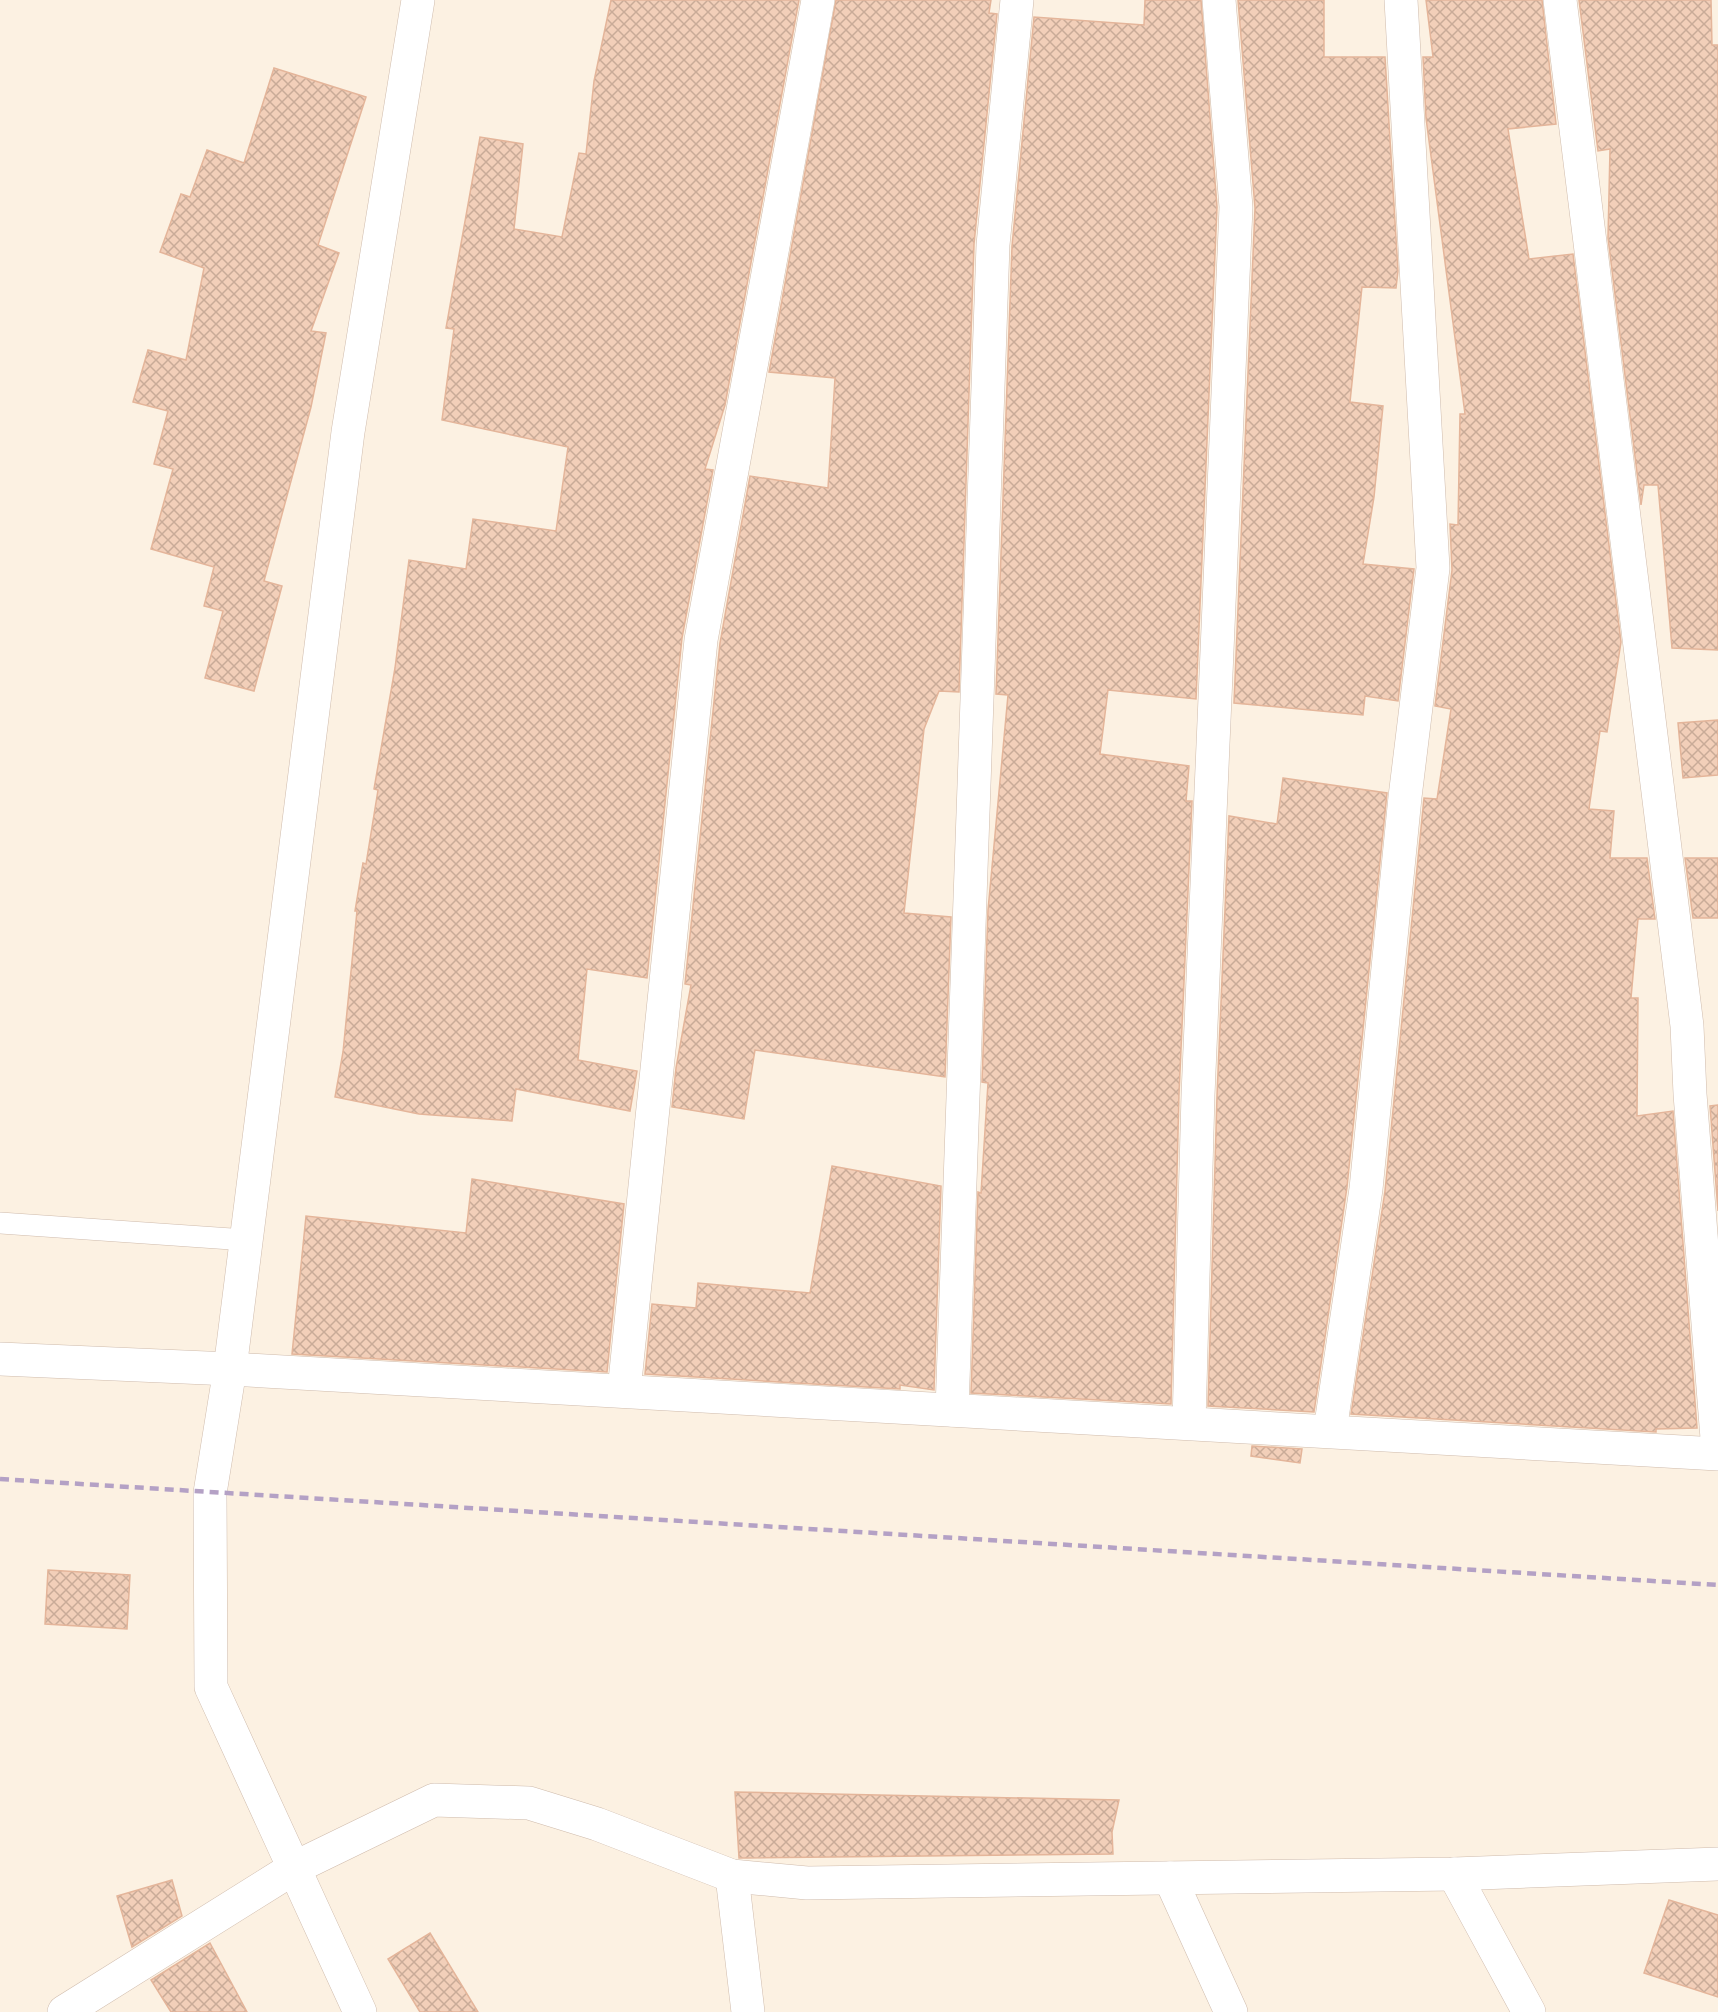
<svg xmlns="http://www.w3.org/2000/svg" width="1718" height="2012" font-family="'Work Sans',sans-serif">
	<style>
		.building { fill: url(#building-cross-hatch); stroke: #e4b59a; stroke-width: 1.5 }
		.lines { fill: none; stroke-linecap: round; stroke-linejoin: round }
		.service-casing { stroke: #cfbbac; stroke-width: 22 }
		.minor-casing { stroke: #cfbbac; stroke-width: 34 }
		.tertiary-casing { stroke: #cfbbac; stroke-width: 34 }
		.service { stroke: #fff; stroke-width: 21 }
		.minor { stroke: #fff; stroke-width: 33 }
		.tertiary { stroke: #fff; stroke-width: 33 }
		.rail { stroke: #b4a1c5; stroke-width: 4.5; stroke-dasharray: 9 6; stroke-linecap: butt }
	</style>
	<defs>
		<pattern id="building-cross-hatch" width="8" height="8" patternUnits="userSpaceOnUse" patternTransform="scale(1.5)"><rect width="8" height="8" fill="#f2cfb9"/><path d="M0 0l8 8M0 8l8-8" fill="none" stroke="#c9ab98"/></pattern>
	</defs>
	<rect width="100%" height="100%" fill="#fcf1e2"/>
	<g class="building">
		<path d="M 611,0 L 799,0 L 725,405 L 705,469 L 713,470 L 682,638 L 647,978 L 587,969 L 578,1060 L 637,1071 L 630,1111 L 516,1089 L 512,1121 L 419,1114 L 335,1097 L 343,1052 L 357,911 L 355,911 L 363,863 L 366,864 L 378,790 L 374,789 L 395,668 L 409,560 L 466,569 L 473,519 L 556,531 L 568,447 L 442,420 L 454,329 L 446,328 L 480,137 L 523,144 L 514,229 L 562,237 L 579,153 L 586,154 L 594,81 Z"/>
		<path d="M 836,0 L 991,0 L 989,13 L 997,14 L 974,244 L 959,692 L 939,691 L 924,729 L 904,913 L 951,917 L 945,1077 L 755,1050 L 744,1119 L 672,1107 L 676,1068 L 691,985 L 685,984 L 720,643 L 750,476 L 828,488 L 835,378 L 769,372 Z"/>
		<path d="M 1145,0 L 1201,0 L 1217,207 L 1196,699 L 1108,690 L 1100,754 L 1189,766 L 1186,801 L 1192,801 L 1179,1094 L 1171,1404 L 971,1393 L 978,1192 L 981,1193 L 988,1083 L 982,1082 L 988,910 L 1008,695 L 996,694 L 1012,246 L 1034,17 L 1144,25 Z"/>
		<path d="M 1238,0 L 1324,0 L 1324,57 L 1385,57 L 1398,271 L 1396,288 L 1362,287 L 1350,402 L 1383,406 L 1374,497 L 1363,564 L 1414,569 L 1398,701 L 1365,696 L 1363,715 L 1234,703 L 1255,208 Z"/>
		<path d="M 1426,0 L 1542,0 L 1556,124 L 1508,129 L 1529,259 L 1573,254 L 1621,642 L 1607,732 L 1600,731 L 1589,809 L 1614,811 L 1610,858 L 1647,858 L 1655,919 L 1638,919 L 1631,998 L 1638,998 L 1637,1116 L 1673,1111 L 1697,1428 L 1656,1429 L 1656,1432 L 1351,1414 L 1385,1191 L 1424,798 L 1437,799 L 1451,709 L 1435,706 L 1452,570 L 1450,524 L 1458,525 L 1460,414 L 1465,414 L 1426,118 L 1423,57 L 1433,57 Z"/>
		<path d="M 1579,0 L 1711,0 L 1712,45 L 1718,45 L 1718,650 L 1672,648 L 1658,485 L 1644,485 L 1641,505 L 1608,238 L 1610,149 L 1598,151 Z"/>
		<path d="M 274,68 L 366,97 L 318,245 L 339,253 L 311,331 L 326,333 L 311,407 L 264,581 L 282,586 L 254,691 L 205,678 L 223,611 L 204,606 L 214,567 L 151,549 L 173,469 L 154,464 L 168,411 L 133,402 L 148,350 L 186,360 L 204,268 L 160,252 L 181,194 L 190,197 L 207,150 L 244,163 Z"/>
		<path d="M 1718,720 L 1718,775 L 1683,778 L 1678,723 Z"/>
		<path d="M 1283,778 L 1387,793 L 1347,1187 L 1314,1412 L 1208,1406 L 1217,1096 L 1229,816 L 1277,824 Z"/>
		<path d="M 1685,858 L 1718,858 L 1718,918 L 1693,918 Z"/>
		<path d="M 1718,1105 L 1718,1211 L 1710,1106 Z"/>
		<path d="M 832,1166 L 941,1186 L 934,1390 L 900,1385 L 900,1389 L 645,1374 L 652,1304 L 696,1308 L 698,1283 L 810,1293 Z"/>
		<path d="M 472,1179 L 624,1204 L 607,1372 L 292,1354 L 306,1216 L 466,1233 Z"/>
		<path d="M 1252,1446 L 1302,1449 L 1300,1463 L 1251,1456 Z"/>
		<path d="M 48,1570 L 130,1575 L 127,1629 L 45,1624 Z"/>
		<path d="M 735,1792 L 1119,1800 L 1112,1832 L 1113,1854 L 746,1858 L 739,1858 Z"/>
		<path d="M 172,1880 L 182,1916 L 132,1947 L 117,1896 Z"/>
		<path d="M 1669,1900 L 1718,1915 L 1718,1997 L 1644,1973 Z"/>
		<path d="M 430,1933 L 478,2012 L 420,2012 L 388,1959 Z"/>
		<path d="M 210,1943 L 247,2012 L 171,2012 L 151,1980 Z"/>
	</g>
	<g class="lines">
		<defs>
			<path id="service" d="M 0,1223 L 246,1240"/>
			<g id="minor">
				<path d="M 1560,0 L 1687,1026 L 1690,1094 L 1718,1451"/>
				<path d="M 0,1359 L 230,1369"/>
				<path d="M 624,1391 L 701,640 L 818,0"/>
				<path d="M 952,1410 L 993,245 L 1017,0"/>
				<path d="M 1189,1423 L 1198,1095 L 1236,207 L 1219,0"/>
				<path d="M 1330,1431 L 1366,1189 L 1405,797 L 1433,568 L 1401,0"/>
				<path d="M 1454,1874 L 1529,2012"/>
				<path d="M 732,1876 L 748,2012"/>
				<path d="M 1170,1878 L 1231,2012"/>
				<path d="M 64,2012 L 294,1868 L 434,1800 L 529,1803 L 597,1824 L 732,1876 L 807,1883 L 1454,1874 L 1718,1864"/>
			</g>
			<g id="tertiary">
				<path d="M 230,1369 L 1718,1454"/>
				<path d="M 360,2012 L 211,1687 L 210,1493 L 230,1369 L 348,432 L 418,0"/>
			</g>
		</defs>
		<use href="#service" class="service-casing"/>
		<use href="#minor" class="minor-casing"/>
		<use href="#tertiary" class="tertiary-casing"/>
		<use href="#service" class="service"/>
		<use href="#minor" class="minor"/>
		<use href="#tertiary" class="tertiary"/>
		<path class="rail" d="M 0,1479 L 1718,1585"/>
	</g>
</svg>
